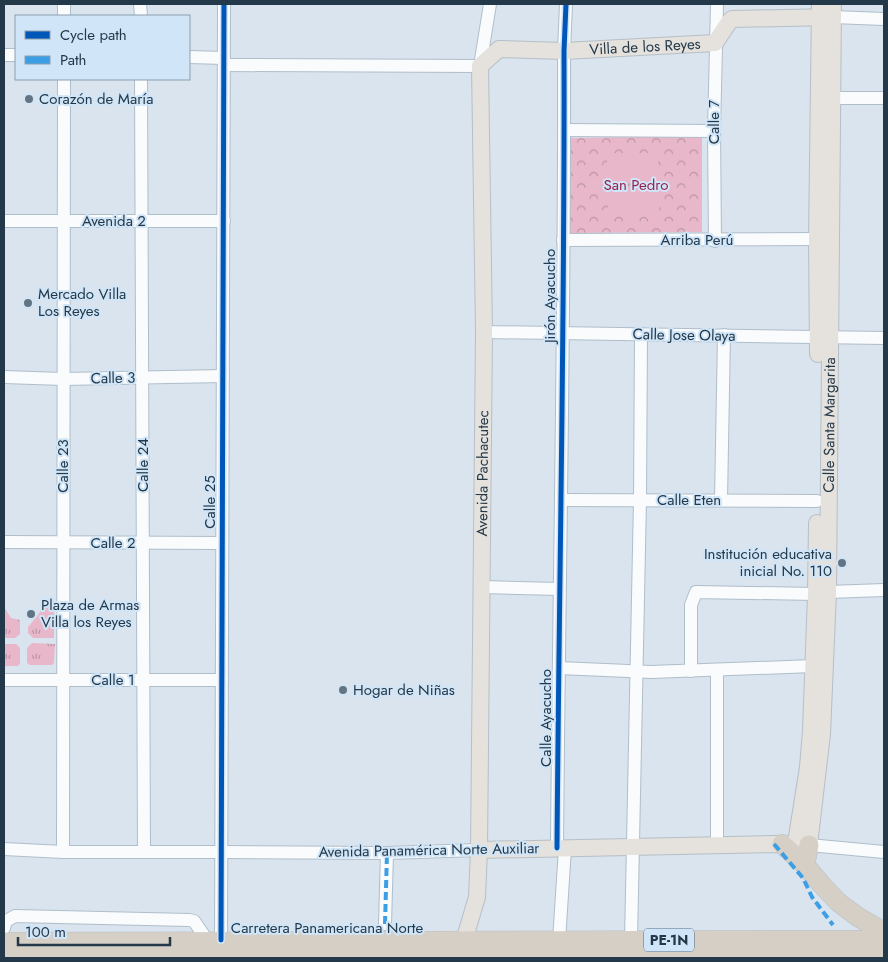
<svg xmlns="http://www.w3.org/2000/svg" width="888" height="962" font-family="Jost,sans-serif">
	<style>
		.grass { fill: url(#grass-tufts) }
		.park { fill: url(#park-crowns) }
		.pitch { fill: #e8b7c9 }
		.lines { fill: none; stroke-linecap: round; stroke-linejoin: round }
		.minor-casing { stroke: #afbecb; stroke-width: 14 }
		.major-casing { stroke: #b5bfc7; stroke-width: 18 }
		.highway-casing { stroke: #b5bfc7; stroke-width: 20 }
		.minor { stroke: #f9fbfc; stroke-width: 12 }
		.major { stroke: #e5e1dc; stroke-width: 16 }
		.highway { stroke: #d6cfc6; stroke-width: 19 }
		.quiet { stroke: #3c9ee4; stroke-width: 4; stroke-dasharray: 8 4; stroke-linecap: butt }
		.cycleway-casing { stroke: #d0e5f7; stroke-width: 8 }
		.cycleway { stroke: #0057b8; stroke-width: 5 }
		.poi-dot { fill: #637583; stroke: #d0e5f7; stroke-width: 2 }
		.labels { text-anchor: middle; stroke-width: 4; stroke-linejoin: round; paint-order: stroke }
		.shield { fill: #d0e5f7; stroke: #576d7e; stroke-width: 1 }
		.shield-label { font-size: 14px; font-weight: bold; fill: #23394a }
		.street-label { font-size: 15px; fill: #23394a; stroke: #d0e5f7 }
		.poi-label { font-size: 15px; fill: #23394a; stroke: #d0e5f7; text-anchor: start }
		.park-label { font-size: 15px; fill: #97224e; stroke: #d0e5f7 }
	</style>
	<defs>
		<pattern id="grass-tufts" width="24" height="20" patternUnits="userSpaceOnUse" patternTransform="scale(1.25)"><rect width="24" height="20" fill="#e8b7c9"/><path d="M3 7l-1-3M5 7V3M7 7l1-3M15 17l-1-3M17 17v-4M19 17l1-3" fill="none" stroke="#bc96a5"/></pattern>
		<pattern id="park-crowns" width="20" height="18" patternUnits="userSpaceOnUse" patternTransform="scale(1.25)"><rect width="20" height="18" fill="#e8b7c9"/><path d="M2 6a3 3 0 1 1 6 0M12 15a3 3 0 1 1 6 0" fill="none" stroke="#bc96a5"/></pattern>
	</defs>
	<rect width="100%" height="100%" fill="#d9e4ee"/>
	<g class="grass">
		<path d="M 49,598 L 54,598 L 54,638 L 33,638 L 28,633 L 28,627 L 38,615 Z"/>
		<path d="M 4,607 L 11,618 L 20,620 L 20,634 L 15,638 L 4,638 Z"/>
		<path d="M 32,643 L 55,644 L 54,663 L 52,665 L 30,665 L 27,663 L 27,648 Z"/>
		<path d="M 4,644 L 16,644 L 20,648 L 20,663 L 18,666 L 4,666 Z"/>
	</g>
	<path class="park" d="M 702,136 L 702,232 L 569,233 L 570,138 Z"/>
	<g class="pitch">
		<path d="M 607,153 L 658,153 L 659,180 L 607,180 Z"/>
		<path d="M 659,186 L 659,215 L 608,215 L 608,187 Z"/>
	</g>
	<g class="lines">
		<defs>
			<g id="minor">
				<path d="M 140,4 L 141,16"/>
				<path d="M 64,16 L 64,4"/>
				<path d="M 833,17 L 884,19"/>
				<path d="M 4,55 L 16,55"/>
				<path d="M 189,57 L 224,58"/>
				<path d="M 224,65 L 480,66 L 490,4"/>
				<path d="M 141,79 L 144,852"/>
				<path d="M 824,98 L 884,98"/>
				<path d="M 564,130 L 714,131"/>
				<path d="M 4,221 L 224,221"/>
				<path d="M 563,240 L 826,239"/>
				<path d="M 715,241 L 714,131 L 717,4"/>
				<path d="M 484,332 L 884,338"/>
				<path d="M 4,377 L 63,379 L 223,376"/>
				<path d="M 562,500 L 817,501"/>
				<path d="M 721,500 L 724,335"/>
				<path d="M 4,542 L 222,543"/>
				<path d="M 483,587 L 559,589"/>
				<path d="M 828,592 L 884,590"/>
				<path d="M 559,668 L 651,672 L 813,666"/>
				<path d="M 691,671 L 691,605 L 696,592 L 816,594"/>
				<path d="M 4,680 L 222,680"/>
				<path d="M 717,845 L 717,670"/>
				<path d="M 809,845 L 884,852"/>
				<path d="M 557,848 C 559,582 565,317 564,51 L 566,4"/>
				<path d="M 4,849 L 63,852 L 221,852 L 387,853 L 479,850"/>
				<path d="M 63,852 L 64,79"/>
				<path d="M 385,924 L 387,853"/>
				<path d="M 4,928 L 6,921 L 15,916 L 189,920 L 194,921 L 207,940"/>
				<path d="M 221,940 L 224,4"/>
				<path d="M 559,941 L 565,848"/>
				<path d="M 631,941 L 640,500 L 641,334"/>
			</g>
			<g id="major">
				<path d="M 818,354 L 817,239 L 820,4"/>
				<path d="M 796,843 L 808,767 L 811,731 L 816,594 L 817,523"/>
				<path id="s1" d="M 479,850 L 774,844 L 809,845 L 822,734 L 828,592 L 833,4"/>
				<path id="s2" d="M 461,951 L 477,897 L 479,850 L 484,332 L 480,66 L 499,49 L 564,51 L 715,43 L 729,22 L 732,19 L 833,17"/>
			</g>
			<g id="highway">
				<path d="M 782,844 L 805,865 L 821,884 L 838,902 L 858,917 L 884,932"/>
				<path d="M 805,865 L 809,845"/>
				<path d="M 4,942 L 884,940"/>
				<path d="M 4,955 L 884,957"/>
			</g>
		</defs>
		<use href="#minor" class="minor-casing"/>
		<use href="#major" class="major-casing"/>
		<use href="#highway" class="highway-casing"/>
		<use href="#minor" class="minor"/>
		<use href="#major" class="major"/>
		<use href="#highway" class="highway"/>
		<g class="quiet">
			<path d="M 774,844 L 803,878 L 812,897 L 833,925"/>
			<path d="M 385,924 L 387,853"/>
		</g>
		<defs>
			<g id="cycleway">
				<path d="M 557,848 C 559,582 565,317 564,51 L 566,4"/>
				<path d="M 221,940 L 224,4"/>
			</g>
		</defs>
		<use href="#cycleway" class="cycleway-casing"/>
		<use href="#cycleway" class="cycleway"/>
	</g>
	<g class="poi-dot">
		<circle cx="29" cy="99" r="5"/>
		<circle cx="28" cy="303" r="5"/>
		<circle cx="842" cy="563" r="5"/>
		<circle cx="31" cy="614" r="5"/>
		<circle cx="343" cy="690" r="5"/>
	</g>
	<g class="labels">
		<rect class="shield" x="644" y="928.5" width="50" height="23" rx="4"/>
		<g class="shield-label">
			<text x="669" y="945">PE-1N</text>
		</g>
		<g class="street-label">
			<text dy="5" stroke="none"><textPath href="#s2" startOffset="1059">Villa de los Reyes</textPath></text>
			<text transform="translate(714 122) rotate(-90)" y="5">Calle 7</text>
			<text x="114" y="226">Avenida 2</text>
			<text x="697" y="245">Arriba Perú</text>
			<text transform="translate(550 296) rotate(-90)" y="5">Jirón Ayacucho</text>
			<text transform="translate(684 335) rotate(1)" y="5">Calle Jose Olaya</text>
			<text transform="translate(113 378) rotate(-1)" y="5">Calle 3</text>
			<text dy="5" stroke="none"><textPath href="#s1" startOffset="751">Calle Santa Margarita</textPath></text>
			<text transform="translate(143 465) rotate(-90)" y="5">Calle 24</text>
			<text transform="translate(63 466) rotate(-90)" y="5">Calle 23</text>
			<text dy="5" stroke="none"><textPath href="#s2" startOffset="480">Avenida Pachacutec</textPath></text>
			<text x="689" y="505">Calle Eten</text>
			<text transform="translate(210 502) rotate(-90)" y="5">Calle 25</text>
			<text x="113" y="548">Calle 2</text>
			<text x="113" y="685">Calle 1</text>
			<text transform="translate(546 718) rotate(-90)" y="5">Calle Ayacucho</text>
			<text transform="translate(429 850) rotate(-1)" y="5">Avenida Panamérica Norte Auxiliar</text>
			<text x="327" y="933">Carretera Panamericana Norte</text>
		</g>
		<g class="poi-label">
			<text x="39" y="104">Corazón de María</text>
			<text x="38" y="299">Mercado Villa<tspan x="38" dy="17">Los Reyes</tspan></text>
			<text x="832" y="559" text-anchor="end">Institución educativa<tspan x="832" dy="17">inicial No. 110</tspan></text>
			<text x="41" y="610">Plaza de Armas<tspan x="41" dy="17">Villa los Reyes</tspan></text>
			<text x="353" y="695">Hogar de Niñas</text>
		</g>
		<g class="park-label">
			<text x="636" y="190">San Pedro</text>
		</g>
	</g>
	<rect width="888" height="962" fill="none" stroke="#23394a" stroke-width="10"/>
	<rect x="15" y="15" width="175" height="65" fill="#d0e5f7" stroke="#8ba0b2"/>
	<rect x="25" y="31" width="25" height="8" fill="#0057b8" stroke="#8ba0b2"/>
	<text x="60" y="40" font-size="15" fill="#23394a">Cycle path</text>
	<rect x="25" y="56" width="25" height="8" fill="#3c9ee4" stroke="#8ba0b2"/>
	<text x="60" y="65" font-size="15" fill="#23394a">Path</text>
	<path d="M18 937v8h152v-8" fill="none" stroke="#23394a" stroke-width="2.5"/>
	<text x="25" y="937" font-size="15" fill="#23394a" stroke="#d0e5f7" stroke-width="4" paint-order="stroke">100 m</text>
</svg>
